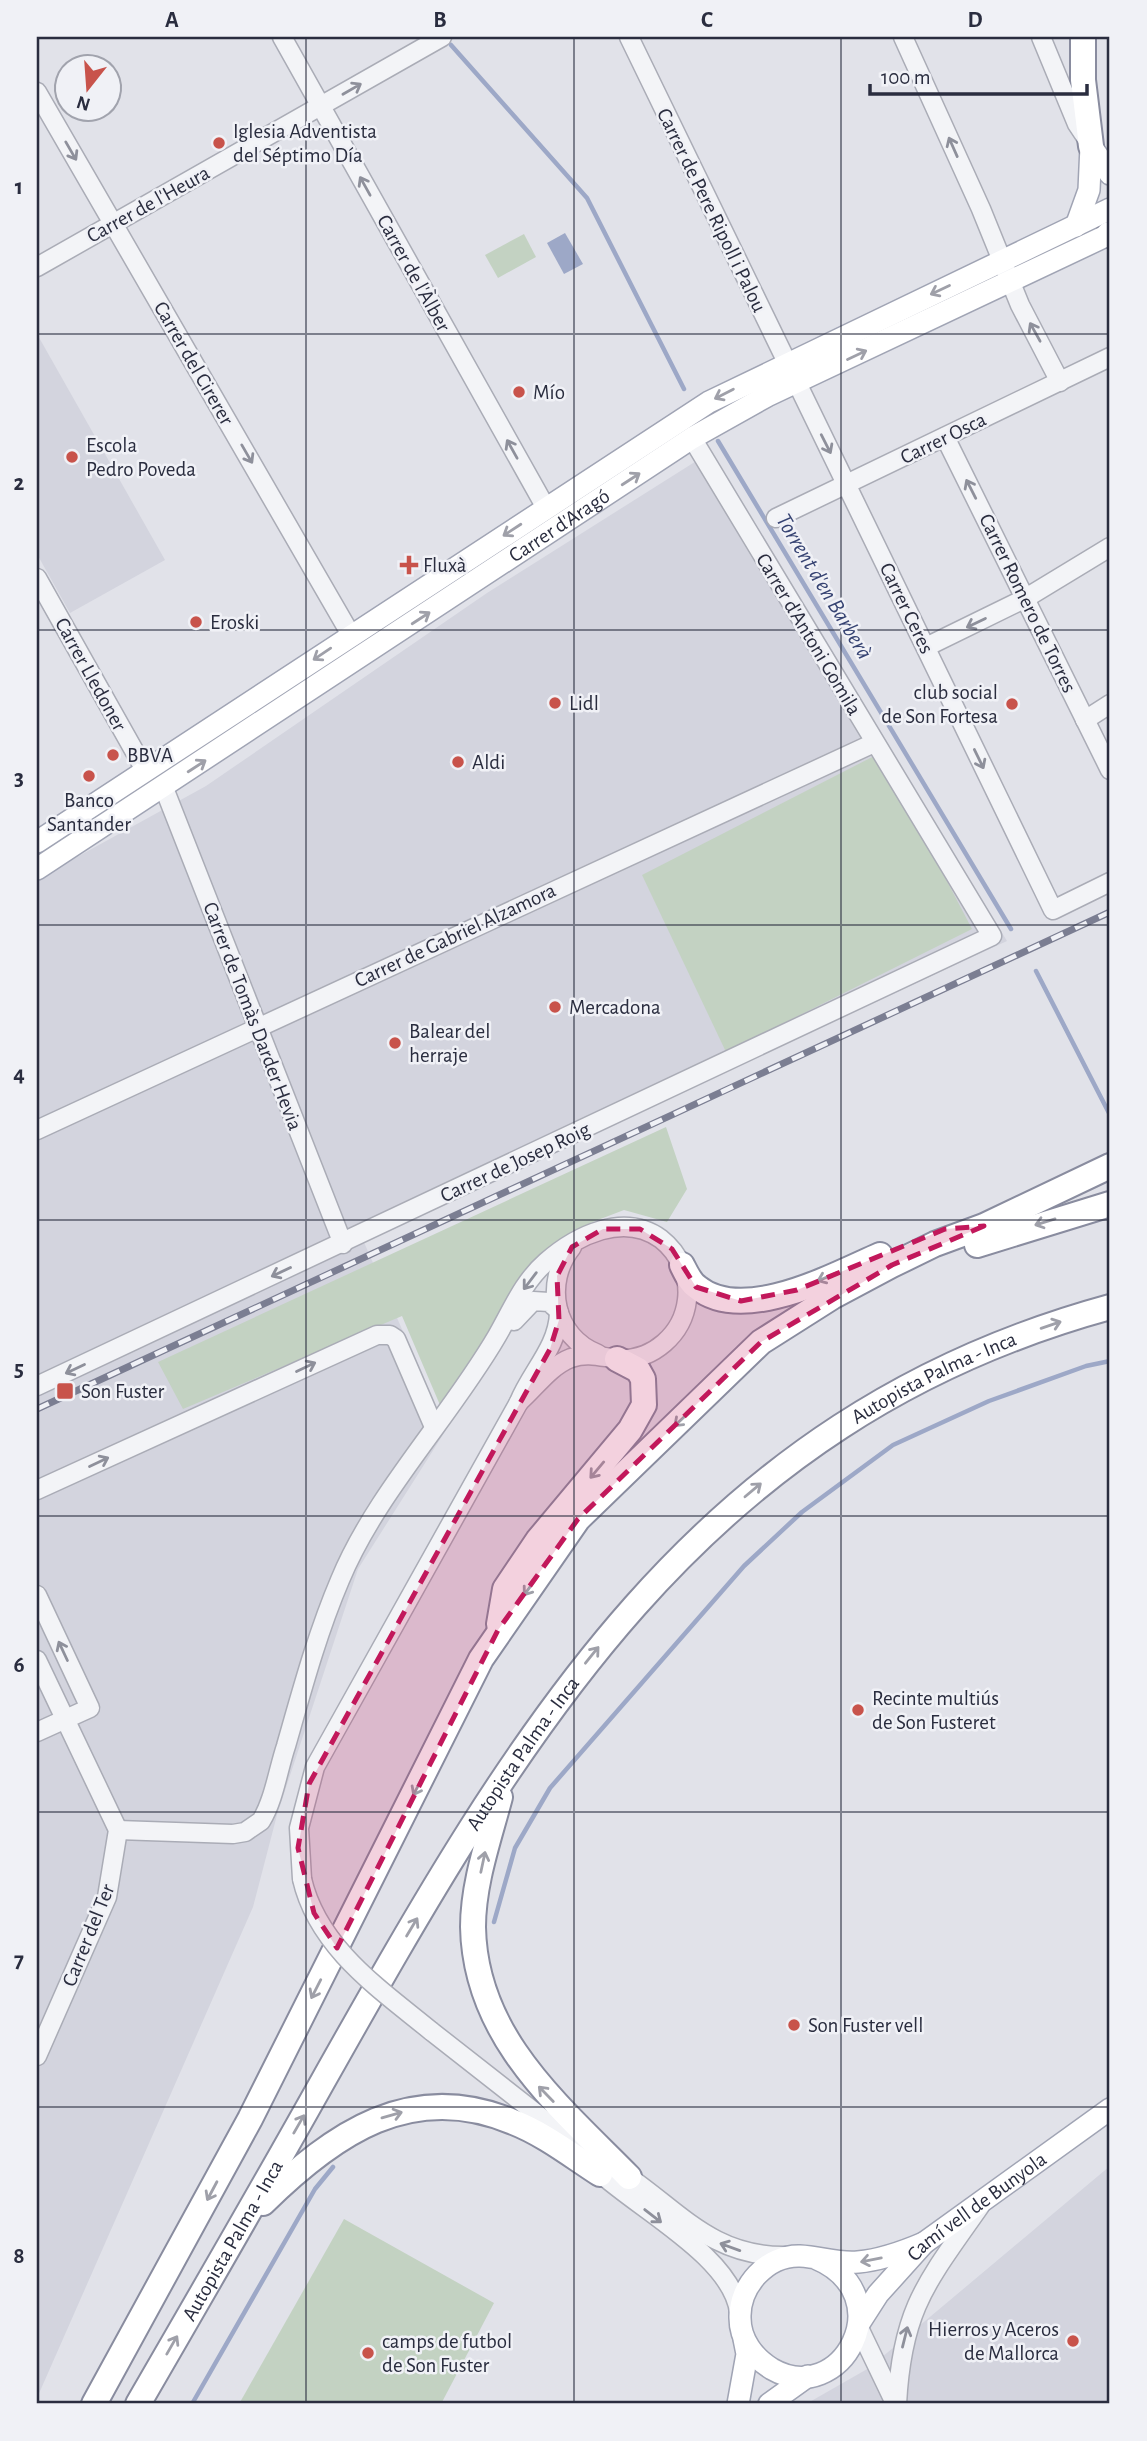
<svg xmlns="http://www.w3.org/2000/svg" width="1147" height="2441" font-family="'Alegreya Sans',sans-serif">
	<style>
		.built { fill: #d3d4de }
		.green { fill: #c3d2c2 }
		.water { fill: #9da8c7 }
		.lines { fill: none; stroke-linecap: round; stroke-linejoin: round }
		.stream { stroke: #9da8c7; stroke-width: 4.5 }
		.minor-casing { stroke: #aaacb6; stroke-width: 21 }
		.major-casing { stroke: #a0a4b4; stroke-width: 24 }
		.highway-casing { stroke: #898c9f; stroke-width: 28 }
		.minor { stroke: #f3f4f7; stroke-width: 18 }
		.major { stroke: #fff; stroke-width: 21 }
		.highway { stroke: #fff; stroke-width: 24 }
		.rail-casing { stroke: #7b7e92; stroke-width: 7 }
		.rail { stroke: #f0f1f6; stroke-width: 4.5; stroke-dasharray: 13; stroke-linecap: butt }
		.minor-bridge-casing { stroke: #aaacb6; stroke-width: 21; stroke-linecap: butt }
		.minor-bridge { stroke: #f3f4f7; stroke-width: 18 }
		.oneway { stroke: #8e909b }
		.oneway2 { stroke: #9fa0a9 }
		.marked { fill: #c2185b; fill-opacity: 0.2; stroke: #c2185b; stroke-width: 5; stroke-dasharray: 14 9; stroke-linejoin: round }
		.grid { fill: none; stroke: #2a2d3f; stroke-width: 2; stroke-opacity: 0.55 }
		.poi-dot { fill: #c8534b; stroke: #f0f1f6; stroke-width: 2.5 }
		.labels { text-anchor: middle; stroke-width: 5; stroke-linejoin: round; paint-order: stroke }
		.poi-label { font-size: 21px; fill: #2a2d3f; stroke: #f0f1f6; text-anchor: start }
		.street-label { font-size: 21px; fill: #2a2d3f; stroke: #f0f1f6 }
		.water-label { font-size: 23px; font-style: italic; fill: #364372; stroke: #f0f1f6 }
		.neatline { fill: none; stroke: #2a2d3f; stroke-width: 2.5 }
		.grid-label { font-size: 23px; text-anchor: middle; font-weight: bold; fill: #2a2d3f }
	</style>
	<rect width="100%" height="100%" fill="#e1e2e9"/>
	<g class="built">
		<path d="M 37,334 L 165,560 L 70,613 L 37,554 Z"/>
		<path d="M 709,453 L 1007,941 L 363,1240 L 446,1430 L 358,1569 L 277,1815 L 253,1907 L 37,2398 L 37,879 L 206,786 L 487,593 Z"/>
		<path d="M 1110,2166 L 1110,2404 L 806,2404 L 869,2368 Z"/>
	</g>
	<g class="green">
		<path d="M 524,234 L 536,257 L 498,278 L 485,255 Z"/>
		<path d="M 880,753 L 972,929 L 726,1052 L 642,875 Z"/>
		<path d="M 666,1127 L 687,1189 L 667,1222 L 624,1210 L 590,1223 L 534,1265 L 440,1405 L 402,1316 L 183,1409 L 158,1362 Z"/>
		<path d="M 344,2219 L 494,2303 L 441,2404 L 239,2404 Z"/>
	</g>
	<path class="water" d="M 565,233 L 583,264 L 564,274 L 547,243 Z"/>
	<g class="lines">
		<g class="stream">
			<path d="M 451,45 L 587,198 L 684,389"/>
			<path d="M 718,441 L 1011,929"/>
			<path d="M 1036,971 L 1110,1115"/>
			<path d="M 494,1922 L 515,1848 L 550,1788 L 744,1566 L 802,1512 L 893,1445 L 989,1401 L 1086,1366 L 1110,1361"/>
			<path d="M 192,2404 L 315,2189 L 333,2167"/>
		</g>
		<defs>
			<g id="minor">
				<path d="M 282,37 L 546,508"/>
				<path d="M 629,37 L 1053,910 L 1110,882"/>
				<path d="M 903,37 L 981,209 L 1020,305 L 1060,382"/>
				<path d="M 1041,37 L 1077,124 L 1087,139"/>
				<path d="M 37,92 L 351,635"/>
				<path d="M 37,267 L 442,37"/>
				<path d="M 945,437 L 1110,770"/>
				<path d="M 776,518 L 1110,357"/>
				<path d="M 37,578 L 145,770"/>
				<path d="M 926,647 L 1026,598 L 1110,547"/>
				<path d="M 1085,720 L 1110,704"/>
				<path d="M 164,788 L 343,1244"/>
				<path d="M 37,1130 L 874,743"/>
				<path d="M 572,1247 C 543,1283 554,1337 598,1354"/>
				<path d="M 514,1321 L 533,1301 L 549,1302 L 557,1309"/>
				<path d="M 37,1386 L 992,936 L 692,438"/>
				<path d="M 37,1490 L 377,1335 L 390,1335 L 396,1339 L 434,1427"/>
				<path d="M 37,1595 L 90,1708 L 37,1732"/>
				<path d="M 37,1660 L 118,1830 L 107,1897 L 37,2056"/>
				<path d="M 118,1830 L 233,1834 L 245,1832 L 261,1821 C 274,1800 278,1770 286,1746 C 302,1690 317,1634 340,1580 C 376,1493 450,1417 497,1336 C 512,1310 523,1282 546,1262 C 577,1235 624,1212 661,1239 C 679,1253 690,1277 687,1300 C 683,1334 653,1361 618,1359 C 601,1357 588,1352 571,1358 C 550,1366 536,1387 519,1402"/>
				<path d="M 302,1879 L 299,1828 L 315,1767 L 519,1402 C 531,1372 558,1347 559,1313"/>
				<path d="M 431,2031 L 556,2129 L 596,2156"/>
				<path d="M 591,2165 C 632,2206 732,2255 739,2312"/>
				<path d="M 620,2171 C 678,2209 710,2257 786,2256"/>
				<path d="M 859,2328 L 894,2401"/>
				<path d="M 897,2404 C 902,2308 927,2282 980,2206"/>
			</g>
			<g id="major">
				<path d="M 1091,146 L 1110,174"/>
				<path d="M 1076,226 L 1089,190 L 1091,146"/>
				<path d="M 37,842 L 709,402 L 1110,209"/>
				<path id="s1" d="M 37,869 L 692,438 L 767,396 L 1110,234"/>
				<path d="M 815,2258 C 904,2295 841,2409 772,2369 C 754,2358 740,2340 740,2318 C 739,2286 767,2255 800,2256 C 820,2257 838,2264 858,2262 C 881,2260 903,2252 924,2243"/>
				<path id="s2" d="M 860,2322 L 878,2294 L 924,2243 L 1110,2109"/>
				<path d="M 738,2404 L 747,2354 L 744,2339"/>
				<path d="M 769,2404 L 808,2376"/>
			</g>
			<g id="highway">
				<path d="M 1083,37 L 1083,80 L 1091,146"/>
				<path d="M 1109,234 L 1110,235"/>
				<path d="M 977,1245 L 1110,1204"/>
				<path d="M 682,1265 C 686,1273 690,1282 697,1287 C 743,1325 834,1275 880,1255"/>
				<path d="M 499,1624 L 505,1589 L 538,1540 L 630,1430 L 644,1405 L 643,1379 L 638,1370 L 617,1359"/>
				<path d="M 500,1797 C 489,1839 473,1883 473,1927 C 475,2037 558,2105 629,2177"/>
				<path d="M 263,2203 C 333,2134 411,2079 513,2122 C 544,2134 572,2156 600,2174"/>
				<path d="M 94,2404 L 250,2119 L 481,1659 L 578,1519 L 761,1342 L 832,1297 L 892,1265 L 935,1244 L 984,1226 L 1110,1166"/>
				<path id="s3" d="M 138,2404 C 200,2297 262,2190 323,2081 C 519,1733 697,1420 1110,1307"/>
			</g>
		</defs>
		<use href="#minor" class="minor-casing"/>
		<use href="#major" class="major-casing"/>
		<use href="#highway" class="highway-casing"/>
		<use href="#minor" class="minor"/>
		<use href="#major" class="major"/>
		<use href="#highway" class="highway"/>
		<defs>
			<path id="rail" d="M 37,1409 L 1110,912"/>
		</defs>
		<use href="#rail" class="rail-casing"/>
		<use href="#rail" class="rail"/>
		<defs>
			<path id="minor-bridge" d="M 302,1879 C 318,1948 380,1989 431,2031"/>
		</defs>
		<use href="#minor-bridge" class="minor-bridge-casing"/>
		<use href="#minor-bridge" class="minor-bridge"/>
	</g>
	<defs><path id="oneway-shaft" d="M-6 0H5M1.5-3L5.5 0L1.5 3" fill="none" stroke-width="1.6" stroke-linecap="round" stroke-linejoin="round" transform="scale(1.75)"/></defs>
	<g class="oneway">
		<use href="#oneway-shaft" transform="translate(352 89) rotate(-30)"/>
		<use href="#oneway-shaft" transform="translate(953 147) rotate(-114)"/>
		<use href="#oneway-shaft" transform="translate(71 151) rotate(60)"/>
		<use href="#oneway-shaft" transform="translate(365 186) rotate(-119)"/>
		<use href="#oneway-shaft" transform="translate(1035 332) rotate(-119)"/>
		<use href="#oneway-shaft" transform="translate(826 444) rotate(63)"/>
		<use href="#oneway-shaft" transform="translate(512 449) rotate(-119)"/>
		<use href="#oneway-shaft" transform="translate(247 454) rotate(60)"/>
		<use href="#oneway-shaft" transform="translate(971 489) rotate(-117)"/>
		<use href="#oneway-shaft" transform="translate(976 623) rotate(154)"/>
		<use href="#oneway-shaft" transform="translate(979 759) rotate(64)"/>
		<use href="#oneway-shaft" transform="translate(281 1272) rotate(155)"/>
		<use href="#oneway-shaft" transform="translate(530 1281) rotate(127)"/>
		<use href="#oneway-shaft" transform="translate(306 1367) rotate(-25)"/>
		<use href="#oneway-shaft" transform="translate(75 1369) rotate(155)"/>
		<use href="#oneway-shaft" transform="translate(99 1462) rotate(-25)"/>
		<use href="#oneway-shaft" transform="translate(63 1651) rotate(-115)"/>
		<use href="#oneway-shaft" transform="translate(653 2216) rotate(38)"/>
		<use href="#oneway-shaft" transform="translate(730 2247) rotate(-160)"/>
		<use href="#oneway-shaft" transform="translate(905 2337) rotate(-76)"/>
	</g>
	<g class="oneway2">
		<use href="#oneway-shaft" transform="translate(940 290) rotate(155)"/>
		<use href="#oneway-shaft" transform="translate(857 355) rotate(-25)"/>
		<use href="#oneway-shaft" transform="translate(724 394) rotate(153)"/>
		<use href="#oneway-shaft" transform="translate(631 479) rotate(-33)"/>
		<use href="#oneway-shaft" transform="translate(512 530) rotate(147)"/>
		<use href="#oneway-shaft" transform="translate(421 618) rotate(-33)"/>
		<use href="#oneway-shaft" transform="translate(322 654) rotate(146)"/>
		<use href="#oneway-shaft" transform="translate(197 766) rotate(-33)"/>
		<use href="#oneway-shaft" transform="translate(1045 1222) rotate(163)"/>
		<use href="#oneway-shaft" transform="translate(827 1277) rotate(157)"/>
		<use href="#oneway-shaft" transform="translate(1051 1325) rotate(-19)"/>
		<use href="#oneway-shaft" transform="translate(682 1419) rotate(137)"/>
		<use href="#oneway-shaft" transform="translate(597 1470) rotate(130)"/>
		<use href="#oneway-shaft" transform="translate(753 1490) rotate(-40)"/>
		<use href="#oneway-shaft" transform="translate(530 1587) rotate(126)"/>
		<use href="#oneway-shaft" transform="translate(592 1655) rotate(-51)"/>
		<use href="#oneway-shaft" transform="translate(418 1786) rotate(117)"/>
		<use href="#oneway-shaft" transform="translate(483 1862) rotate(-78)"/>
		<use href="#oneway-shaft" transform="translate(412 1927) rotate(-59)"/>
		<use href="#oneway-shaft" transform="translate(316 1989) rotate(117)"/>
		<use href="#oneway-shaft" transform="translate(546 2094) rotate(-134)"/>
		<use href="#oneway-shaft" transform="translate(392 2115) rotate(-16)"/>
		<use href="#oneway-shaft" transform="translate(299 2124) rotate(-60)"/>
		<use href="#oneway-shaft" transform="translate(212 2191) rotate(118)"/>
		<use href="#oneway-shaft" transform="translate(871 2260) rotate(169)"/>
		<use href="#oneway-shaft" transform="translate(172 2345) rotate(-60)"/>
	</g>
	<path class="marked" d="M 984,1226 L 892,1265 L 761,1342 L 578,1519 L 498,1630 L 337,1948 L 314,1913 L 298,1848 L 309,1784 L 550,1349 L 559,1320 L 557,1276 L 572,1247 L 603,1229 L 640,1229 L 672,1249 L 696,1287 L 741,1301 L 797,1290 L 945,1229 Z"/>
	<path class="grid" d="M 306,37 L 306,2404M 574,37 L 574,2404M 841,37 L 841,2404M 37,334 L 1110,334M 37,630 L 1110,630M 37,925 L 1110,925M 37,1220 L 1110,1220M 37,1516 L 1110,1516M 37,1812 L 1110,1812M 37,2107 L 1110,2107"/>
	<g class="poi-dot">
		<circle cx="219" cy="143" r="7"/>
		<circle cx="519" cy="392" r="7"/>
		<circle cx="72" cy="457" r="7"/>
		<path d="M405.5 554.5h7v7h7v7h-7v7h-7v-7h-7v-7h7z"/>
		<circle cx="196" cy="622" r="7"/>
		<circle cx="555" cy="703" r="7"/>
		<circle cx="1012" cy="704" r="7"/>
		<circle cx="113" cy="755" r="7"/>
		<circle cx="458" cy="762" r="7"/>
		<circle cx="89" cy="776" r="7"/>
		<circle cx="555" cy="1007" r="7"/>
		<circle cx="395" cy="1043" r="7"/>
		<rect x="56" y="1382" width="18" height="18" rx="3.5"/>
		<circle cx="858" cy="1710" r="7"/>
		<circle cx="794" cy="2025" r="7"/>
		<circle cx="1073" cy="2341" r="7"/>
		<circle cx="368" cy="2353" r="7"/>
	</g>
	<g class="labels">
		<g class="poi-label">
			<text x="233" y="138">Iglesia Adventista<tspan x="233" dy="24">del Séptimo Día</tspan></text>
			<text x="533" y="399">Mío</text>
			<text x="86" y="452">Escola<tspan x="86" dy="24">Pedro Poveda</tspan></text>
			<text x="423" y="572">Fluxà</text>
			<text x="210" y="629">Eroski</text>
			<text x="998" y="699" text-anchor="end">club social<tspan x="998" dy="24">de Son Fortesa</tspan></text>
			<text x="569" y="710">Lidl</text>
			<text x="127" y="762">BBVA</text>
			<text x="472" y="769">Aldi</text>
			<text x="89" y="807" text-anchor="middle">Banco<tspan x="89" dy="24">Santander</tspan></text>
			<text x="569" y="1014">Mercadona</text>
			<text x="409" y="1038">Balear del<tspan x="409" dy="24">herraje</tspan></text>
			<text x="81" y="1398">Son Fuster</text>
			<text x="872" y="1705">Recinte multiús<tspan x="872" dy="24">de Son Fusteret</tspan></text>
			<text x="808" y="2032">Son Fuster vell</text>
			<text x="1059" y="2336" text-anchor="end">Hierros y Aceros<tspan x="1059" dy="24">de Mallorca</tspan></text>
			<text x="382" y="2348">camps de futbol<tspan x="382" dy="24">de Son Fuster</tspan></text>
		</g>
		<g class="street-label">
			<text transform="translate(148 204) rotate(-29)" y="7">Carrer de l'Heura</text>
			<text transform="translate(712 210) rotate(64)" y="7">Carrer de Pere Ripoll i Palou</text>
			<text transform="translate(414 273) rotate(61)" y="7">Carrer de l'Àlber</text>
			<text transform="translate(194 363) rotate(60)" y="7">Carrer del Cirerer</text>
			<text transform="translate(943 438) rotate(-26)" y="7">Carrer Osca</text>
			<text dy="7" stroke="none"><textPath href="#s1" startOffset="625">Carrer d'Aragó</textPath></text>
			<text transform="translate(1028 603) rotate(64)" y="7">Carrer Romero de Torres</text>
			<text transform="translate(907 608) rotate(64)" y="7">Carrer Ceres</text>
			<text transform="translate(809 634) rotate(59)" y="7">Carrer d'Antoni Gomila</text>
			<text transform="translate(91 674) rotate(61)" y="7">Carrer Lledoner</text>
			<text transform="translate(455 935) rotate(-25)" y="7">Carrer de Gabriel Alzamora</text>
			<text transform="translate(253 1016) rotate(69)" y="7">Carrer de Tomàs Darder Hevia</text>
			<text transform="translate(515 1162) rotate(-25)" y="7">Carrer de Josep Roig</text>
			<text dy="7" stroke="none"><textPath href="#s3" startOffset="1321">Autopista Palma - Inca</textPath></text>
			<text dy="7" stroke="none"><textPath href="#s3" startOffset="756">Autopista Palma - Inca</textPath></text>
			<text transform="translate(88 1935) rotate(-68)" y="7">Carrer del Ter</text>
			<text dy="7" stroke="none"><textPath href="#s2" startOffset="166">Camí vell de Bunyola</textPath></text>
			<text dy="7" stroke="none"><textPath href="#s3" startOffset="189">Autopista Palma - Inca</textPath></text>
		</g>
		<g class="water-label">
			<text transform="translate(825 586) rotate(59)" y="8">Torrent d'en Barberà</text>
		</g>
	</g>
	<rect width="1147" height="2441" fill="none" stroke="#f0f1f6" stroke-width="77"/>
	<g transform="translate(88 88) rotate(197)"><circle r="33" fill="#f0f1f6" stroke="#a1a3ad" stroke-width="2"/>
	<path d="M0-5L12 26L0 18L-12 26Z" fill="#c8534b"/>
	<text y="-10" font-size="19" font-weight="bold" text-anchor="middle" fill="#2a2d3f">N</text>
	</g>
	<path d="M870 84v10h217v-10" fill="none" stroke="#2a2d3f" stroke-width="3.5"/>
	<text x="881" y="84" font-size="21" fill="#2a2d3f" stroke="#f0f1f6" stroke-width="5" paint-order="stroke">100 m</text>
	<rect x="38" y="38" width="1070" height="2364" class="neatline"/>
	<g class="grid-label">
		<text x="172" y="27">A</text>
		<text x="440" y="27">B</text>
		<text x="707" y="27">C</text>
		<text x="975" y="27">D</text>
		<text x="19" y="194">1</text>
		<text x="19" y="490">2</text>
		<text x="19" y="785">3</text>
		<text x="19" y="1081">4</text>
		<text x="19" y="1376">5</text>
		<text x="19" y="1672">6</text>
		<text x="19" y="1967">7</text>
		<text x="19" y="2263">8</text>
	</g>
</svg>
